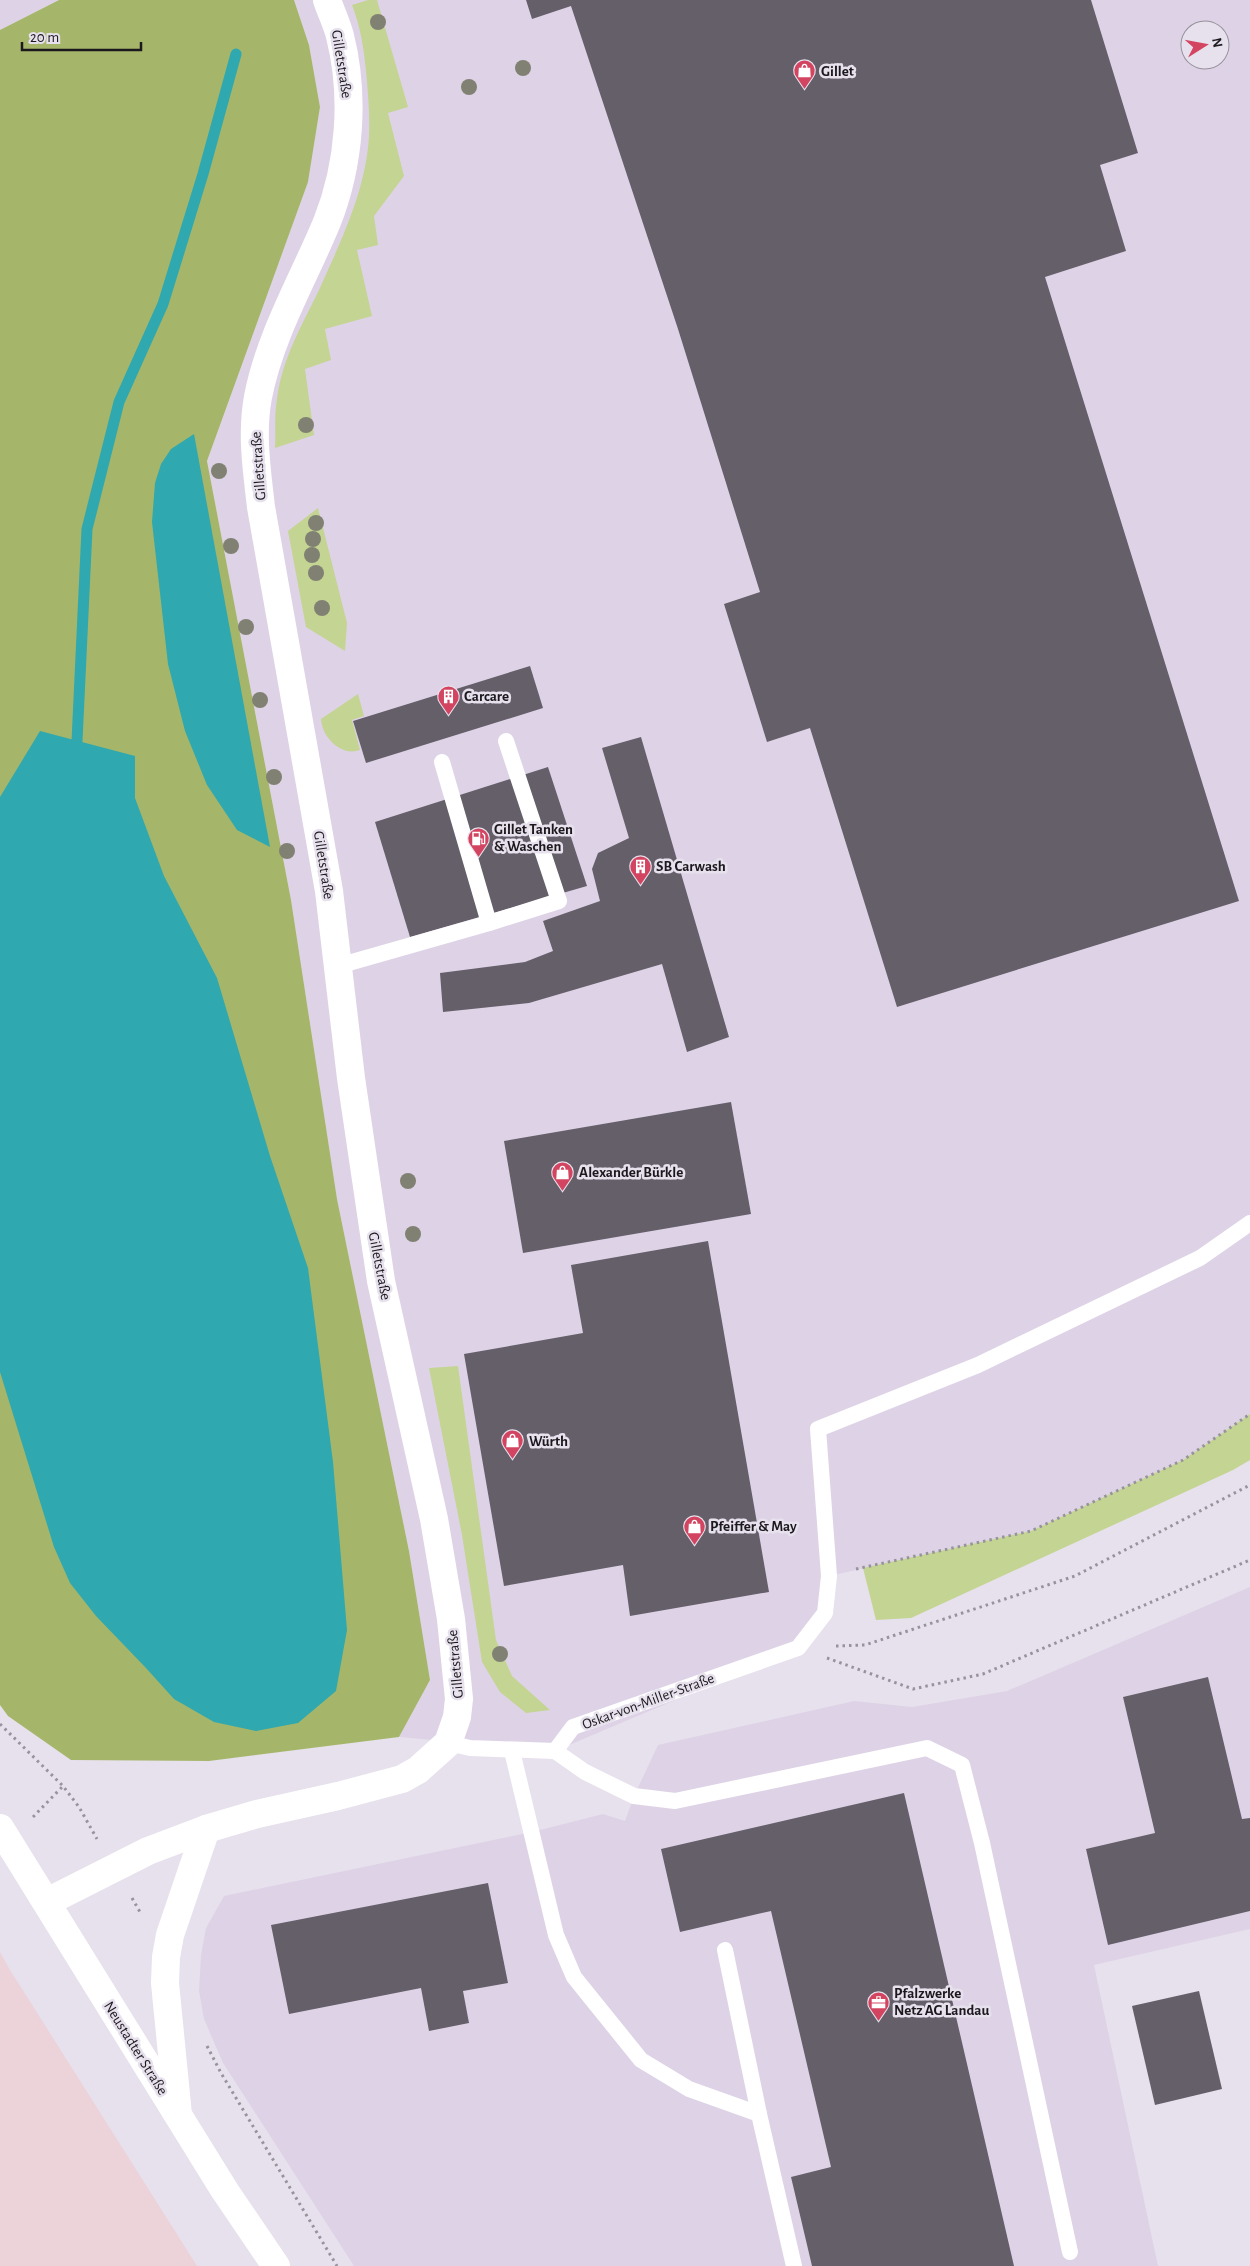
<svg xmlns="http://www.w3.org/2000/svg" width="1250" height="2266" font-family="'Alegreya Sans',sans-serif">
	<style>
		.built { fill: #ded3e6; fill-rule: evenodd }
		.industrial { fill: #ecd2d9 }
		.green { fill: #c4d492 }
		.forest { fill: #a5b66a }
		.water { fill: #2fa8af }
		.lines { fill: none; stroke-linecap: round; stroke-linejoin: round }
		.stream { stroke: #2fa8af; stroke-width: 11 }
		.building { fill: #655f6a }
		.path { stroke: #97939c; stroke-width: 3; stroke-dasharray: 2.5 4; stroke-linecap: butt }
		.lane { stroke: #fff; stroke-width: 16 }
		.street { stroke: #fff; stroke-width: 28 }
		.secondary { stroke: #fff; stroke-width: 28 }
		.tree { fill: #808073 }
		.labels { text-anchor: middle; stroke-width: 5; stroke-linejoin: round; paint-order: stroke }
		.street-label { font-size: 15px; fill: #1c191e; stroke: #e7e1ed }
		.poi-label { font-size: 15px; font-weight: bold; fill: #1c191e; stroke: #e7e1ed; text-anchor: start }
	</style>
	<rect width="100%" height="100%" fill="#e7e1ed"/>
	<g class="built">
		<path d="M 0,0 L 59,0 L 0,30 Z"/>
		<path d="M 294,0 L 1250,0 L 1250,1414 L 1183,1460 L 1031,1531 L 829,1576 L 825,1613 L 798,1648 L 555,1751 L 399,1737 L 430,1680 L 409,1551 L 337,1199 L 291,900 L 207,461 L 308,182 L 320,107 L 309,45 ZM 1190,30 L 1220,30 L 1220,60 L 1190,60 Z"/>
		<path d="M 1250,1587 L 1250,1929 L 1094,1965 L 1158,2266 L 354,2266 L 223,2063 L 204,2019 L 199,1991 L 201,1955 L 206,1928 L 224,1896 L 532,1832 L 603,1814 L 625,1821 L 634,1796 L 658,1745 L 854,1701 L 912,1707 L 1007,1691 Z"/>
	</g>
	<path class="industrial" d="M 0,1952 L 10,1970 L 197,2266 L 0,2266 Z"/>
	<g class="green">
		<path d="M 368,0 L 377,0 L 408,107 L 388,113 L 404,176 L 374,216 L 378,245 L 357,250 L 372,316 L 325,329 L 331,360 L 305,369 L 314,435 L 275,448 C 276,432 274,415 277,399 C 282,359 302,325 319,290 C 341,241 366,190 369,136 C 370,114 368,93 366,71 C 364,49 360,25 352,5 Z"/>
		<path d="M 318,508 L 347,623 L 345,651 L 306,627 L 288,531 Z"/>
		<path d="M 358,694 L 364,716 L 352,720 L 360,750 C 341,757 322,737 321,719 Z"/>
		<path d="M 458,1366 L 496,1640 L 512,1676 L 550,1710 L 526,1713 L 500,1692 L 482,1662 L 462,1535 L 429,1368 Z"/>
		<path d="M 1250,1414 L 1250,1460 L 1233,1470 L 911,1618 L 876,1620 L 863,1568 L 1031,1531 L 1183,1460 Z"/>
	</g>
	<path class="forest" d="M 59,0 L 294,0 L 309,45 L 320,107 L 308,182 L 207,461 L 291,900 L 337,1199 L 409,1551 L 430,1680 L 399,1737 L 209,1761 L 71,1760 L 8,1716 L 0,1705 L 0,30 Z"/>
	<g class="water">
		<path d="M 194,434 L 270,847 L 237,830 L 207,785 L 185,731 L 168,664 L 152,522 L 155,483 L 161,464 L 171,449 Z"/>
		<path d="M 40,731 L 135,756 L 135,798 L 164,876 L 217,978 L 270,1156 L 308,1268 L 333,1462 L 347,1630 L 336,1691 L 298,1723 L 256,1731 L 214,1722 L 174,1699 L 146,1668 L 96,1616 L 70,1583 L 54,1547 L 0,1372 L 0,797 Z"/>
	</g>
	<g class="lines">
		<path class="stream" d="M 77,741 L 87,529 L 119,402 L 163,304 L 203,174 L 236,54"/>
	</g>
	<g class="building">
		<path d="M 526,0 L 1091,0 L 1138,153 L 1100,165 L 1126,251 L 1045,277 L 1239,901 L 897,1007 L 810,728 L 767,742 L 724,604 L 760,592 L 678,329 L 571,6 L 532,19 Z"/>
		<path d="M 530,666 L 543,708 L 366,763 L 353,721 Z"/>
		<path d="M 641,737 L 729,1037 L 687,1052 L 662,964 L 529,1003 L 443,1012 L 440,973 L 525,962 L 553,951 L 543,921 L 600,901 L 592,869 L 598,853 L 629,838 L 602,748 Z"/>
		<path d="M 548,767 L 587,886 L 410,937 L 375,822 Z"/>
		<path d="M 731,1102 L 751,1214 L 523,1253 L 504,1141 Z"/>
		<path d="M 708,1241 L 769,1592 L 630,1616 L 623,1565 L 504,1586 L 464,1354 L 583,1333 L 571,1265 Z"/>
		<path d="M 1208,1677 L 1242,1819 L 1250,1818 L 1250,1911 L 1108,1945 L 1086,1849 L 1155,1833 L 1123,1697 Z"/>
		<path d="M 904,1793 L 1014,2266 L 812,2266 L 791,2177 L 831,2167 L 771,1911 L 680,1932 L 661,1849 Z"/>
		<path d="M 488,1883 L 508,1983 L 463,1991 L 469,2023 L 429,2031 L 421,1988 L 289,2014 L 271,1925 Z"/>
		<path d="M 1199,1991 L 1222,2089 L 1155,2105 L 1132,2006 Z"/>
	</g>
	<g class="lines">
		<g class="path">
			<path d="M 856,1569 L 1031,1531 L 1183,1460 L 1250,1414"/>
			<path d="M 836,1646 L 865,1645 L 1075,1576 L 1250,1485"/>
			<path d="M 827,1658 L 913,1689 L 983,1674 L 1250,1560"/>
			<path d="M 0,1724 L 63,1786 L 79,1807 L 97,1839"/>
			<path d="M 33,1817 L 63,1786"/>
			<path d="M 132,1898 L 140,1912"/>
			<path d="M 207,2046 L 221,2073 L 337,2266"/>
		</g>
		<g class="lane">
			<path d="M 489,923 L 559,901 L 506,741"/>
			<path d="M 338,966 L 489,923 L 442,762"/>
			<path d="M 448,1743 L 470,1748 L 555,1751 L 573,1727 L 798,1648 L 825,1613 L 829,1576 L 818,1429 L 978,1365 L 1200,1258 L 1250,1223"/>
			<path d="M 512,1751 L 556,1935 L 574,1977 L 641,2060 L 689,2089 L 759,2114 L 794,2266"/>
			<path d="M 555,1751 L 585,1772 L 634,1796 L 675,1801 L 927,1748 L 962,1765 L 982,1843 L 1070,2252"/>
			<path d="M 725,1950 L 759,2114"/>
		</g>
		<g class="street">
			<path d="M 47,1902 L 148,1851 L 206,1829 L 257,1814 L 338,1796 L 402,1779 L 418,1770 L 448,1743 L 457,1717 L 459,1699 L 451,1619 L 434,1519 L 381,1281 L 351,1078 L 329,891 L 261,507 C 257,471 251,434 258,397 C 270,335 303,280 327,222 C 350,164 355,96 340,36 C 337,24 331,12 327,0"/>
			<path d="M 178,2115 L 165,1983 L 166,1957 L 170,1935 L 206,1829"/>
		</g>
		<path class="secondary" d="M 0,1828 L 225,2191 L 276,2266"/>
	</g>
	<g class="tree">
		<circle cx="378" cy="22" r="8"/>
		<circle cx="523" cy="68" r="8"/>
		<circle cx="469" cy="87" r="8"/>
		<circle cx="306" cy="425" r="8"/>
		<circle cx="219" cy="471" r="8"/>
		<circle cx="316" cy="523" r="8"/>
		<circle cx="313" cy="539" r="8"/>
		<circle cx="231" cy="546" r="8"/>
		<circle cx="312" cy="555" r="8"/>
		<circle cx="316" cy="573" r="8"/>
		<circle cx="322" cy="608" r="8"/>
		<circle cx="246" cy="627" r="8"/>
		<circle cx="260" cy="700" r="8"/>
		<circle cx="274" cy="777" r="8"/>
		<circle cx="287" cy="851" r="8"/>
		<circle cx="408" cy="1181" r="8"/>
		<circle cx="413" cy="1234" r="8"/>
		<circle cx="500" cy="1654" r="8"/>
	</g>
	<defs>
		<symbol id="shop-pin" viewBox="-11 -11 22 30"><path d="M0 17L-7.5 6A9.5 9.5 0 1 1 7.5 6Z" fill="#d34461" stroke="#e7e1ed"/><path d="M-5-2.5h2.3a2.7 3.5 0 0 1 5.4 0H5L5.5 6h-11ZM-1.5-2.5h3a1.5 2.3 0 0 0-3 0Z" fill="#fff"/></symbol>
		<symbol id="building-pin" viewBox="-11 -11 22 30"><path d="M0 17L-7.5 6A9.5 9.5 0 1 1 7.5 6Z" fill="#d34461" stroke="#e7e1ed"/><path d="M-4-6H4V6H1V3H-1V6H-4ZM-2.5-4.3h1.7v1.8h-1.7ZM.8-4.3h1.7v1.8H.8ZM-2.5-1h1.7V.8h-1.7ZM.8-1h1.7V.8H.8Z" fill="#fff"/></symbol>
		<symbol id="fuel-pin" viewBox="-11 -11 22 30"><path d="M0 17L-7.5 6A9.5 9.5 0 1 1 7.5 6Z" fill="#d34461" stroke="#e7e1ed"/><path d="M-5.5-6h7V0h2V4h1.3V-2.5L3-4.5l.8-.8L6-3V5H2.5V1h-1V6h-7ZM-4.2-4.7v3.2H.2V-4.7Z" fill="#fff"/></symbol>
		<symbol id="office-pin" viewBox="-11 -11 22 30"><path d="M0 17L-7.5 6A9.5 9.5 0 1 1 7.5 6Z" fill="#d34461" stroke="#e7e1ed"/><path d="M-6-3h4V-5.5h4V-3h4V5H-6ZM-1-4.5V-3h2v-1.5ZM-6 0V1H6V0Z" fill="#fff"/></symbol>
	</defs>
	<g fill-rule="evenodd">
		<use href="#shop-pin" x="792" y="58" width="25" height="34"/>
		<use href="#building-pin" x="436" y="684" width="25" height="34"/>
		<use href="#fuel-pin" x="466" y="826" width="25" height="34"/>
		<use href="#building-pin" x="628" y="854" width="25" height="34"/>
		<use href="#shop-pin" x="550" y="1160" width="25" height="34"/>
		<use href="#shop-pin" x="500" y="1428" width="25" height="34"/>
		<use href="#shop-pin" x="682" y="1514" width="25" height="34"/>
		<use href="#office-pin" x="866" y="1990" width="25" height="34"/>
	</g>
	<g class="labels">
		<g class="street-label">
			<text transform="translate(342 64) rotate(81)" y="5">Gilletstraße</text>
			<text transform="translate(258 466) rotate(-94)" y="5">Gilletstraße</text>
			<text transform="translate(324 865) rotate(81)" y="5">Gilletstraße</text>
			<text transform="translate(380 1266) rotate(79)" y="5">Gilletstraße</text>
			<text transform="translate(455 1664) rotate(-95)" y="5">Gilletstraße</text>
			<text transform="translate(648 1701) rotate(-20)" y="5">Oskar-von-Miller-Straße</text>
			<text transform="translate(136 2048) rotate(58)" y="5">Neustadter Straße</text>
		</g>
		<g class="poi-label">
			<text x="821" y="76">Gillet</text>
			<text x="464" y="701">Carcare</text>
			<text x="494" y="834">Gillet Tanken<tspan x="494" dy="17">&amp; Waschen</tspan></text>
			<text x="656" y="871">SB Carwash</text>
			<text x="579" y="1177">Alexander Bürkle</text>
			<text x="529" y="1446">Würth</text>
			<text x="710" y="1531">Pfeiffer &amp; May</text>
			<text x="894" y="1998">Pfalzwerke<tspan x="894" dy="17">Netz AG Landau</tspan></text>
		</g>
	</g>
	<g transform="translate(1205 45) rotate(79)"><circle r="24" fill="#e7e1ed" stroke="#96919a"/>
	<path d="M0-4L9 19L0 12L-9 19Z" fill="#d34461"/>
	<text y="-8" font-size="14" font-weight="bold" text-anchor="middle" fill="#1c191e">N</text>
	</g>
	<path d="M22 42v8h119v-8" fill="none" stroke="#1c191e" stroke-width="2.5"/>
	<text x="30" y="42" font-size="15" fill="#1c191e" stroke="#e7e1ed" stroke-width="4" paint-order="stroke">20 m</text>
</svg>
